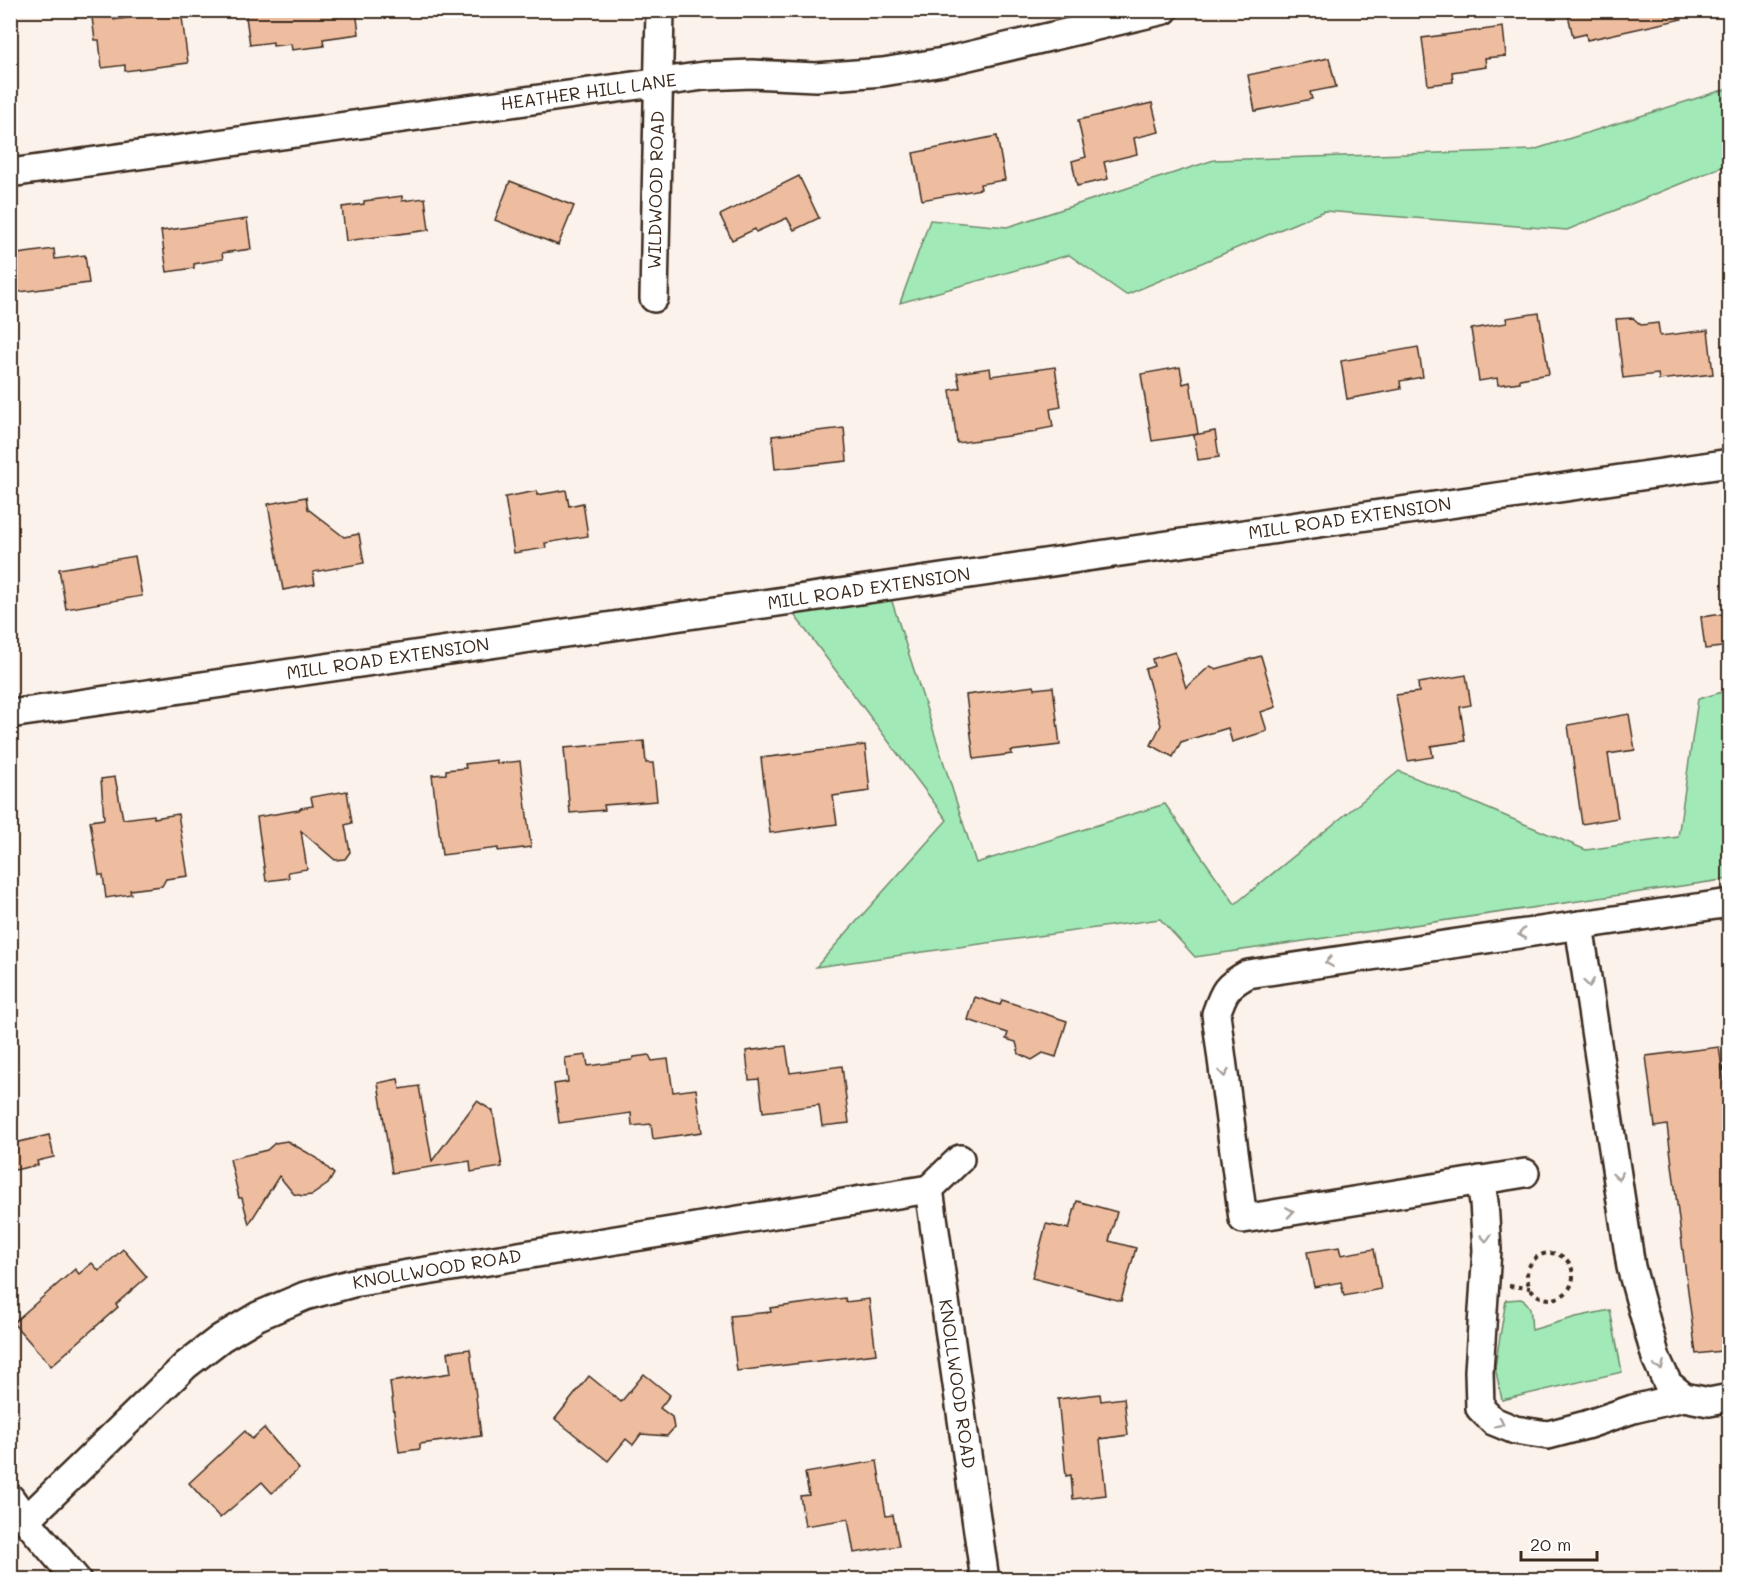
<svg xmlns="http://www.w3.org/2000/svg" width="1740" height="1590" font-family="Mali,sans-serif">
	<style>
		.green { fill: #a1e9b7; stroke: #6e8a6a; stroke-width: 1.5 }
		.building { fill: #eebd9f; stroke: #3b2a1e; stroke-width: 1.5 }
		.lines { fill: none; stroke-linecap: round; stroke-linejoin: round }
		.minor-casing { stroke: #3b2a1e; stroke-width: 32 }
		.path { stroke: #3b2a1e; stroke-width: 4; stroke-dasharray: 4.5 4.5; stroke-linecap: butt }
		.minor { stroke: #fff; stroke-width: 27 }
		.oneway { stroke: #a79f9a }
		.labels { text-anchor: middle; stroke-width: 4.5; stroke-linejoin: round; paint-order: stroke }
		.street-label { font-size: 18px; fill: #3b2a1e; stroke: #fff }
	</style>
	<rect width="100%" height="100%" fill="#fcf2ec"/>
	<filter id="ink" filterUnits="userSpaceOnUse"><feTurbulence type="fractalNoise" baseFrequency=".0167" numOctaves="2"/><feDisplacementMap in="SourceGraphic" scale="12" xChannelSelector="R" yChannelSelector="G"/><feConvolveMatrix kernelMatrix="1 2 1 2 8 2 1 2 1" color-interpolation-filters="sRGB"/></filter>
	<g filter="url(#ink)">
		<g class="green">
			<path d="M 1729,88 L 1729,164 L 1567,230 L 1324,211 L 1126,295 L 1069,255 L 900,303 L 930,220 L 1007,227 L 1214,160 L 1533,150 Z"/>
			<path d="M 887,586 L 976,863 L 1165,804 L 1235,904 L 1399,771 L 1586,850 L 1678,837 L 1698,699 L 1729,690 L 1729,879 L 1195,957 L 1160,919 L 816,967 L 947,820 L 784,601 Z"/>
			<path d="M 1521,1299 C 1534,1305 1530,1318 1532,1330 L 1576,1317 L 1610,1310 L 1622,1372 L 1502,1400 L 1495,1367 L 1506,1300 Z"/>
		</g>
		<g class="building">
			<path d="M 91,10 L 113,10 L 114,20 L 181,10 L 188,63 L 125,71 L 125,65 L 102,68 L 99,40 L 95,40 Z"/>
			<path d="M 245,10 L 356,10 L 359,34 L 323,39 L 324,46 L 292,50 L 291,44 L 273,46 L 273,42 L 250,45 Z"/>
			<path d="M 1567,10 L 1681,10 L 1682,19 L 1587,40 L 1586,34 L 1573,37 Z"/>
			<path d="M 1503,27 L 1506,56 L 1485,58 L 1486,67 L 1452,72 L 1453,82 L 1428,85 L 1422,38 Z"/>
			<path d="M 1329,58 L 1336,87 L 1310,92 L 1312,99 L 1255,111 L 1248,75 Z"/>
			<path d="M 1152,103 L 1159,132 L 1134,138 L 1137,154 L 1104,162 L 1108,179 L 1077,186 L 1072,161 L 1086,157 L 1078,120 Z"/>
			<path d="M 997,136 L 1005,180 L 980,184 L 981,189 L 922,200 L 913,153 Z"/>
			<path d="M 799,176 L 819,218 L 794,230 L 787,218 L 756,232 L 755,229 L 732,240 L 720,215 Z"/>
			<path d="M 510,181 L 574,206 L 558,245 L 495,220 Z"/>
			<path d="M 402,196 L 402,201 L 425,198 L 429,230 L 346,241 L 342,207 L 364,204 L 364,201 Z"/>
			<path d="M 247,219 L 251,249 L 222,253 L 223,259 L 194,264 L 194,268 L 167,272 L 161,231 Z"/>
			<path d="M 54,249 L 55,259 L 85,255 L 89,283 L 12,293 L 10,255 Z"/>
			<path d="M 1539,313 L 1549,374 L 1520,379 L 1520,382 L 1498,385 L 1497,378 L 1479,381 L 1471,329 L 1507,323 L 1506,318 Z"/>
			<path d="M 1633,318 L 1641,325 L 1658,323 L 1660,336 L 1708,330 L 1713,374 L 1659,380 L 1658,374 L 1623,378 L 1616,319 Z"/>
			<path d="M 1418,347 L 1423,377 L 1400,381 L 1401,389 L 1347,399 L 1341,361 Z"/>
			<path d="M 1055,367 L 1061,407 L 1050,409 L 1053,427 L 1037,430 L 1037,432 L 957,443 L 950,390 L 960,388 L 957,373 L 990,368 L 991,376 Z"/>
			<path d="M 1180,367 L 1183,384 L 1190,382 L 1198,434 L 1152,441 L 1141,374 Z"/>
			<path d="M 844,428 L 847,461 L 775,469 L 772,436 Z"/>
			<path d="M 1215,431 L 1219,457 L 1198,460 L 1194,435 Z"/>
			<path d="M 566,490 L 569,506 L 583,503 L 588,536 L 545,543 L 546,548 L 514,553 L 505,497 L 537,491 L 537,495 Z"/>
			<path d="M 306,497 L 308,509 L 344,537 L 359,534 L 364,563 L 313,572 L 315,584 L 283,590 L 268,504 Z"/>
			<path d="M 135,556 L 142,596 L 66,609 L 59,569 Z"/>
			<path d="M 1730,613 L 1730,646 L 1705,649 L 1701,617 Z"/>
			<path d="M 1175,652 L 1186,688 L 1210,666 L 1216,669 L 1261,656 L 1276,707 L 1261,712 L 1267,731 L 1232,742 L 1228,728 L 1181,742 L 1173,757 L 1151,745 L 1161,725 L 1145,669 L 1154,666 L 1152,659 Z"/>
			<path d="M 1466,675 L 1471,705 L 1460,707 L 1465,741 L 1431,746 L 1433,757 L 1408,761 L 1396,695 L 1419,692 L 1418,683 Z"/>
			<path d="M 1034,686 L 1035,689 L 1053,687 L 1060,745 L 1011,751 L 1012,754 L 974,759 L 966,695 Z"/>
			<path d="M 1629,714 L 1635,750 L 1608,754 L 1618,818 L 1582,824 L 1568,725 Z"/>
			<path d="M 644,741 L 646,763 L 653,763 L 657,801 L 604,805 L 605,810 L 570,813 L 564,748 Z"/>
			<path d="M 865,745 L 870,791 L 833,796 L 837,824 L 770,833 L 761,758 Z"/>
			<path d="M 497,760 L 497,764 L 520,761 L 531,847 L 498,851 L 498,848 L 442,855 L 432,775 L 446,774 L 446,770 L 466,768 L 465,764 Z"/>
			<path d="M 115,777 L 123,819 L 154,815 L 154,818 L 178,814 L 188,876 L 166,879 L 162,886 L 130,890 L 131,894 L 106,898 L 103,875 L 99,875 L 90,821 L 104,819 L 101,779 Z"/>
			<path d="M 347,791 L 352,823 L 345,825 L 350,852 L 345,859 L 335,860 L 301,831 L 307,869 L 288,872 L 289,878 L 266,881 L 257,817 L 299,810 L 301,808 L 313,806 L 311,797 Z"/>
			<path d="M 975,997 L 1000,1005 L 1002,1000 L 1067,1021 L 1056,1057 L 1043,1053 L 1032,1060 L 1019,1054 L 1016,1042 L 1006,1039 L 1008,1033 L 968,1020 Z"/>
			<path d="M 786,1046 L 790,1073 L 842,1066 L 849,1123 L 822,1126 L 819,1105 L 763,1112 L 759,1079 L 749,1080 L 746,1051 Z"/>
			<path d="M 1719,1047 L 1730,1124 L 1730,1350 L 1696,1354 L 1667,1125 L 1655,1127 L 1646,1056 Z"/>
			<path d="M 586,1055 L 588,1066 L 632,1060 L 634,1057 L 649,1055 L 652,1061 L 668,1059 L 673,1092 L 696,1089 L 702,1132 L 653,1139 L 651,1124 L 632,1126 L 631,1113 L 559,1123 L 554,1084 L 568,1082 L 565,1058 Z"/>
			<path d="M 398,1079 L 400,1089 L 419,1086 L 432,1161 L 477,1101 L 493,1111 L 502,1167 L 471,1172 L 470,1161 L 392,1173 L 378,1083 Z"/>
			<path d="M 49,1135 L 54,1157 L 37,1161 L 38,1165 L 10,1171 L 10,1144 Z"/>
			<path d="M 287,1141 L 317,1158 L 334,1174 L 328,1184 L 312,1195 L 303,1196 L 294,1194 L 279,1176 L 249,1224 L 242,1198 L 239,1198 L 230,1159 L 267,1150 L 275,1143 Z"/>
			<path d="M 1077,1201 L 1117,1212 L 1109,1241 L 1136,1248 L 1121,1301 L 1032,1278 L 1046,1224 L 1069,1229 Z"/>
			<path d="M 1339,1247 L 1341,1255 L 1374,1249 L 1381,1289 L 1344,1296 L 1341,1282 L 1314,1287 L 1307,1252 Z"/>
			<path d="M 123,1249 L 147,1277 L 116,1304 L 118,1307 L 51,1366 L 13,1323 L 75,1269 L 79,1274 L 92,1263 L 99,1271 Z"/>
			<path d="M 845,1298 L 846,1302 L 869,1299 L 876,1354 L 737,1371 L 730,1316 L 771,1312 L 770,1308 Z"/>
			<path d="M 470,1349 L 481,1436 L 420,1444 L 420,1449 L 399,1452 L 390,1382 L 451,1373 L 448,1352 Z"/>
			<path d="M 644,1374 L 670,1395 L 660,1408 L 672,1417 L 674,1428 L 667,1436 L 641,1434 L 633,1445 L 626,1439 L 608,1461 L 555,1419 L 589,1376 L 621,1402 Z"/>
			<path d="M 1100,1394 L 1101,1401 L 1124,1398 L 1128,1435 L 1100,1439 L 1106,1495 L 1073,1499 L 1071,1475 L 1066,1476 L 1058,1399 Z"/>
			<path d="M 264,1428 L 299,1469 L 272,1493 L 262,1482 L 220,1518 L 189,1483 L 245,1431 L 252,1439 Z"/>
			<path d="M 877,1461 L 886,1516 L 893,1515 L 899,1546 L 854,1553 L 848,1519 L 805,1526 L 800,1496 L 809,1495 L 805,1473 Z"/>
		</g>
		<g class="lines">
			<defs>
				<g id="minor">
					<path id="s1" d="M 10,173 L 704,76 L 752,74 L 816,77 L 883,72 L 943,62 L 1164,10"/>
					<path id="s2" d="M 654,298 L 660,10"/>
					<path id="s3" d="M 10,714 L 1730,463"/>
					<path d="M 1579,925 L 1631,1267 L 1656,1358 L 1668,1384 L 1684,1397 L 1709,1402 L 1730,1398"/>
					<path id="s4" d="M 960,1159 L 929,1189 L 985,1580"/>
					<path d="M 1525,1173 L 1243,1219 L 1216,1014 C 1224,991 1226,986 1248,974 L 1730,903"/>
					<path d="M 1480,1180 L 1484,1202 L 1487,1250 L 1479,1371 L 1480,1408 L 1493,1421 L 1515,1430 L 1548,1435 L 1586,1425 L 1633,1409 L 1684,1397"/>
					<path d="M 10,1498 L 26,1520 L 77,1580"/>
					<path id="s5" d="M 26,1520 L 186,1365 L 221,1338 L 258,1316 L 305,1296 L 353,1283 L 929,1189"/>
				</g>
			</defs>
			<use href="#minor" class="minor-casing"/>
			<g class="path">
				<path d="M 1722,1067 L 1730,1075"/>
				<circle cx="1550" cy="1276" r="23"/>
				<path d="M 1509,1286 L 1530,1288"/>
			</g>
			<use href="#minor" class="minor"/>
		</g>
		<defs><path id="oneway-chevron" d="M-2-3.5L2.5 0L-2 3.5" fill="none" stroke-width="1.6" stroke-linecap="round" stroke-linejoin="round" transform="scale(1.5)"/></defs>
		<g class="oneway">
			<use href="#oneway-chevron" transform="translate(1522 934) rotate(172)"/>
			<use href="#oneway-chevron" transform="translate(1329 962) rotate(172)"/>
			<use href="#oneway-chevron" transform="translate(1589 983) rotate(82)"/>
			<use href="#oneway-chevron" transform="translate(1224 1073) rotate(83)"/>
			<use href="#oneway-chevron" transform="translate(1618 1176) rotate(82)"/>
			<use href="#oneway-chevron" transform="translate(1290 1212) rotate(-9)"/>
			<use href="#oneway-chevron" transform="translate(1486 1238) rotate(86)"/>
			<use href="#oneway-chevron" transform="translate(1660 1366) rotate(67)"/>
			<use href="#oneway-chevron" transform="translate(1500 1423) rotate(27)"/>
		</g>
	</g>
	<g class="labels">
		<g class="street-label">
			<text dy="6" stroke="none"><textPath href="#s1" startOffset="584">HEATHER HILL LANE</textPath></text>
			<text dy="6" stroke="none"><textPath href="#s2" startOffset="108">WILDWOOD ROAD</textPath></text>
			<text dy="6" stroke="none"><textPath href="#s3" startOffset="1354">MILL ROAD EXTENSION</textPath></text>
			<text dy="6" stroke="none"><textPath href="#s3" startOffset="868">MILL ROAD EXTENSION</textPath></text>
			<text dy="6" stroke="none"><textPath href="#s3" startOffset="382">MILL ROAD EXTENSION</textPath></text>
			<text dy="6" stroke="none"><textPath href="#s5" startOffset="496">KNOLLWOOD ROAD</textPath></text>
			<text dy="6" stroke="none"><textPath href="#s4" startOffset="240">KNOLLWOOD ROAD</textPath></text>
		</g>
	</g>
	<rect width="1740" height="1590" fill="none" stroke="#fff" stroke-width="36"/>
	<rect x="18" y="18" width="1704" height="1554" fill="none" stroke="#3b2a1e" stroke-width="2" filter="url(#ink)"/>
	<path d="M1521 1551v9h76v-9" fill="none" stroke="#3b2a1e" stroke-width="3"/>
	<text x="1530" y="1551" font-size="18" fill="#3b2a1e" stroke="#ffffff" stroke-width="4.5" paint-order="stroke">20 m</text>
</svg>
